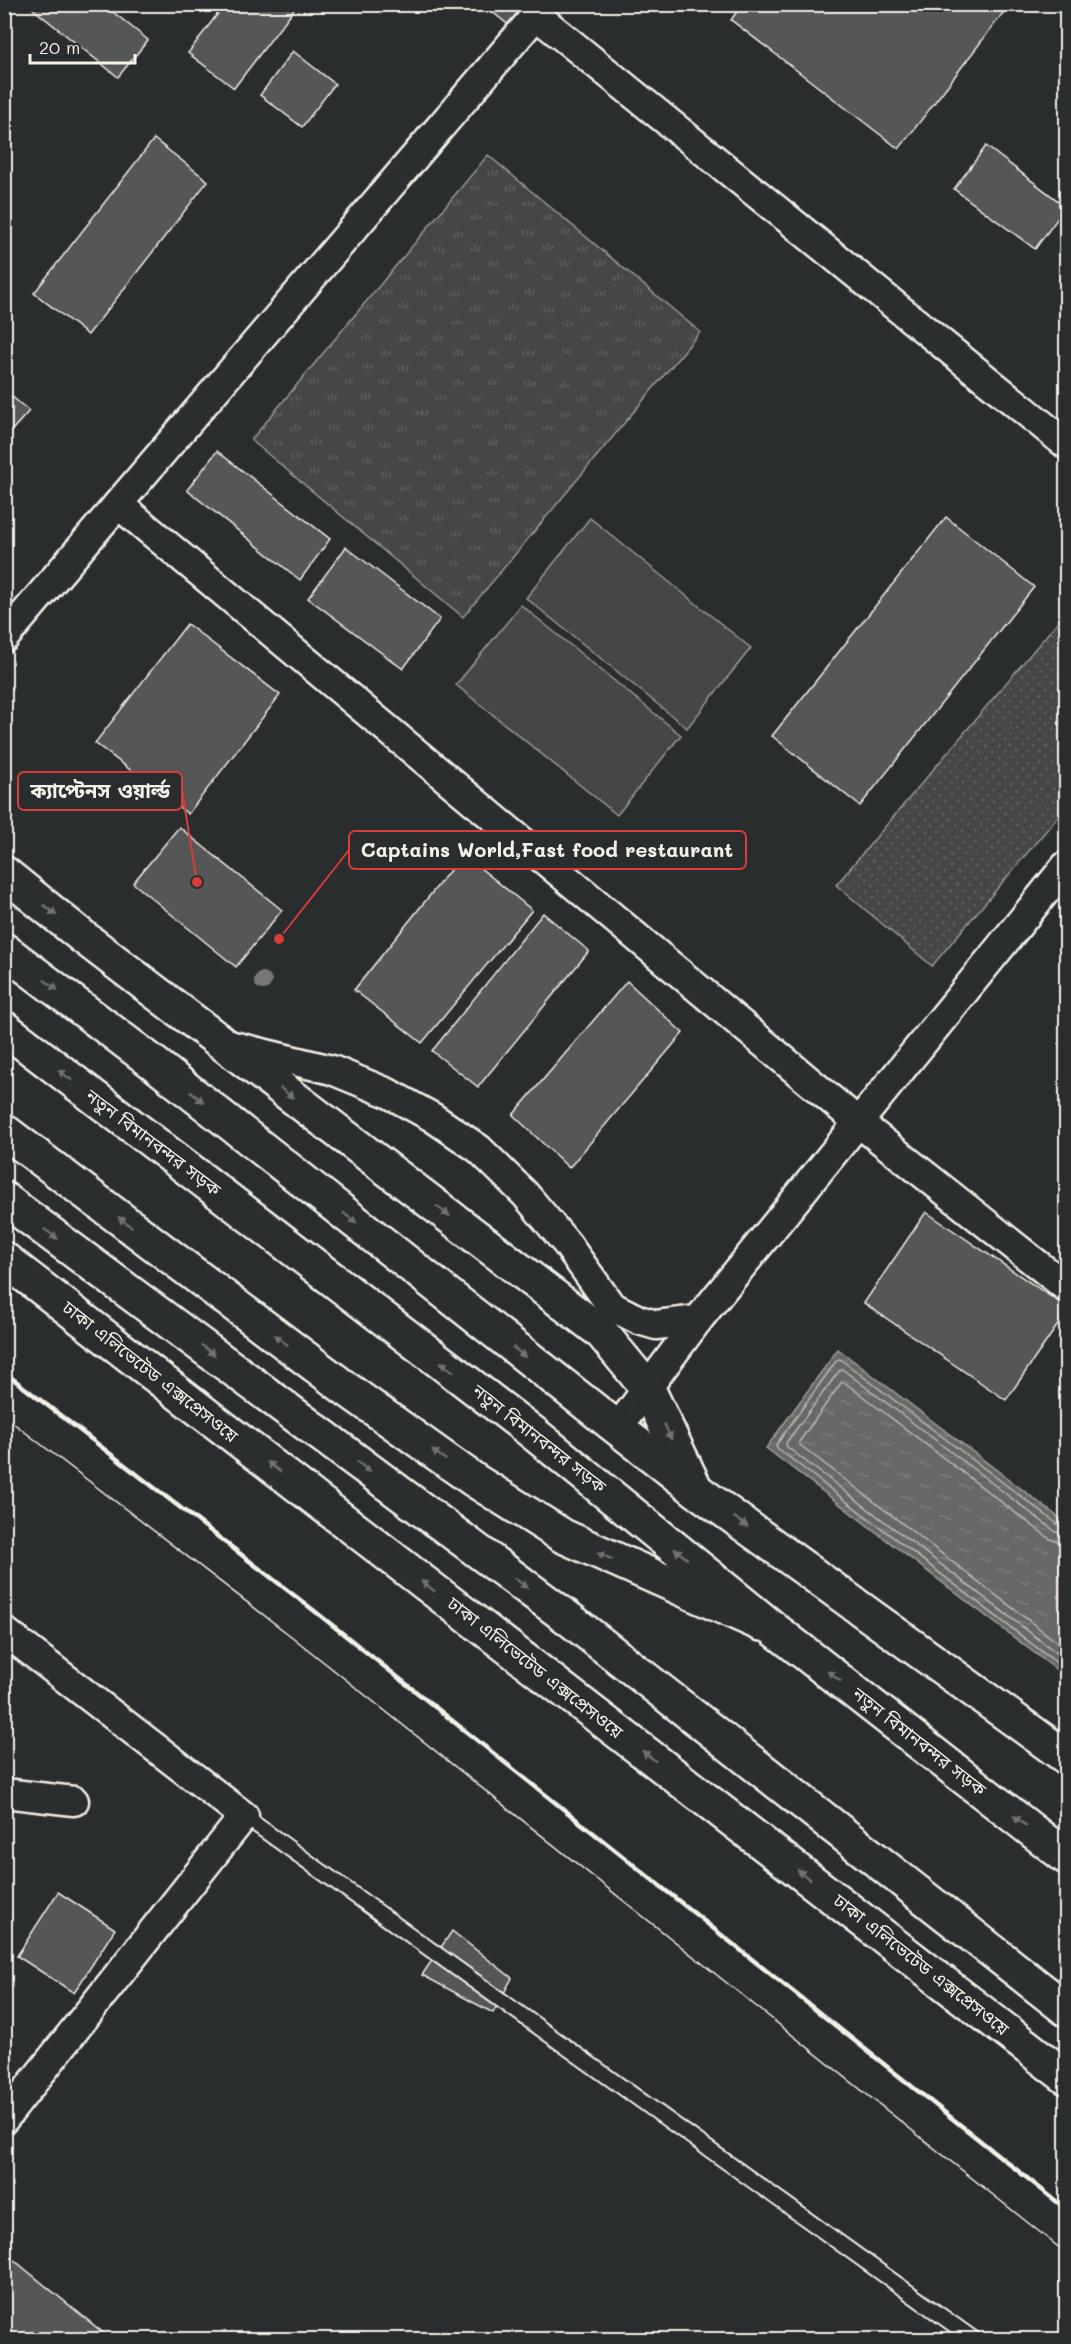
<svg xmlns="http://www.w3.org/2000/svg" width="1071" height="2344" font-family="Mali,'Noto Sans Bengali',sans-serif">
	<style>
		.grass { fill: url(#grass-tufts); stroke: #9c9c96; stroke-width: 1.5 }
		.garden { fill: url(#garden-dots); stroke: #9c9c96; stroke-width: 1.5 }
		.pitch { fill: #444645; stroke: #9c9c96; stroke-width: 1.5 }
		.water { fill: url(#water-ripples); stroke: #9f9f9a; stroke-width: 1.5 }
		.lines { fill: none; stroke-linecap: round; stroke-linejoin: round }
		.shore { stroke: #bcbab4; stroke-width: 1.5 }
		.building { fill: #555756; stroke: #f4f1e8; stroke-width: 1.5 }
		.service-casing { stroke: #f4f1e8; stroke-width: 18 }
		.minor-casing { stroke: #f4f1e8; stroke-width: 33 }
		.secondary-casing { stroke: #f4f1e8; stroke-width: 38 }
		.trunk-casing { stroke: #f4f1e8; stroke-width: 38 }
		.motorway-casing { stroke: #f4f1e8; stroke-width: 38 }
		.service { stroke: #2a2d2e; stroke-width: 14 }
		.minor { stroke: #2a2d2e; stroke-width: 28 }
		.secondary { stroke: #2a2d2e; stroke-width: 33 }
		.trunk { stroke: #2a2d2e; stroke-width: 33 }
		.motorway { stroke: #2a2d2e; stroke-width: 33 }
		.tram { stroke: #f4f1e8; stroke-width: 1.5 }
		.rail { stroke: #f4f1e8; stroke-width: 4.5 }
		.tree { fill: #777875 }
		.oneway { fill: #71726f }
		.labels { text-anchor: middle; stroke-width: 6; stroke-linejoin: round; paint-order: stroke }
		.street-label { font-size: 18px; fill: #f4f1e8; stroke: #2a2d2e }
		.leader { fill: none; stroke: #d93c3b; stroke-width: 2 }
		.callout-dot { fill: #d93c3b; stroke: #2a2d2e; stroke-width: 2 }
		.callout { fill: #2a2d2e; stroke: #d93c3b; stroke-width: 2 }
		.callout-label { font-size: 20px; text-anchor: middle; font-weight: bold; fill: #f4f1e8 }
	</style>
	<defs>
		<pattern id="grass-tufts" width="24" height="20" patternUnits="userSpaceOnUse" patternTransform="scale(1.5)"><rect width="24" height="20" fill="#444645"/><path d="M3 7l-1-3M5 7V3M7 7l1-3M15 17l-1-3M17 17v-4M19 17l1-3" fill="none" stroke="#606160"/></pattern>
		<pattern id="garden-dots" width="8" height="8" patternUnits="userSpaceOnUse" patternTransform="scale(1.5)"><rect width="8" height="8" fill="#444645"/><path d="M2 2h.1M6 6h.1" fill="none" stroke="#606160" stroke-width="1.8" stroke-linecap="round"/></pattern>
		<pattern id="water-ripples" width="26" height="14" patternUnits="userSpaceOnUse" patternTransform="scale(1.5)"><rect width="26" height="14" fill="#676866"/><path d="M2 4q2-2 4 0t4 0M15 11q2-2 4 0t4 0" fill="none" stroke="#7d7e7c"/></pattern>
	</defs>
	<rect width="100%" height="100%" fill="#2a2d2e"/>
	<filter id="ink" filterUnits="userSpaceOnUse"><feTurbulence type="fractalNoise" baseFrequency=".0167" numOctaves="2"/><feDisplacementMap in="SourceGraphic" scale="12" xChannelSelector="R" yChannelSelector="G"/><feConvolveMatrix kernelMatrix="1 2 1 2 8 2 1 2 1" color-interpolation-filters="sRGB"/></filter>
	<g filter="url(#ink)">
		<path class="grass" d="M 488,155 L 700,332 L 463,617 L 251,440 Z"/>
		<path class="garden" d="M 1066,612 L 1066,807 L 932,966 L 836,885 Z"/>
		<g class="pitch">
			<path d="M 590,518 L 751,648 L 687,728 L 526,598 Z"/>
			<path d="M 521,605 L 681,735 L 617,815 L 456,685 Z"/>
		</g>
		<path class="water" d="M 838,1349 L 1066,1523 L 1066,1677 L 766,1448 Z"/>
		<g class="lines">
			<g class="shore">
				<path d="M 1066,1527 L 1060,1526 L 840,1359 L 837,1360 L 776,1445 L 777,1448 L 1066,1670"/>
				<path d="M 1066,1535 L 1056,1532 L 842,1369 L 839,1371 L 786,1443 L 787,1447 L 1066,1660"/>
				<path d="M 1066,1544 L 1050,1539 L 844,1382 L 841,1383 L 799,1442 L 800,1445 L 1066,1649"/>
			</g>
		</g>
		<g class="building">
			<path d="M 27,4 L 103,4 L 148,40 L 118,77 Z"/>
			<path d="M 225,4 L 298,4 L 234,88 L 188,53 Z"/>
			<path d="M 482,4 L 527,4 L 510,26 Z"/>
			<path d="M 742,4 L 1010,4 L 899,149 L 731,20 Z"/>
			<path d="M 293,51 L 335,84 L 302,127 L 260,95 Z"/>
			<path d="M 154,139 L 208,181 L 88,335 L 34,293 Z"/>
			<path d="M 986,146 L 1066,207 L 1035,249 L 954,189 Z"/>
			<path d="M 4,390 L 29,411 L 4,439 Z"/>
			<path d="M 217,451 L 330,539 L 300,580 L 187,490 Z"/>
			<path d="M 946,517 L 1034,587 L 860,806 L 772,736 Z"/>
			<path d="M 346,547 L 440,619 L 403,669 L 308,598 Z"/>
			<path d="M 187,624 L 280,695 L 188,814 L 95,743 Z"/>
			<path d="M 179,827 L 282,910 L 236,967 L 133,883 Z"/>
			<path d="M 463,854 L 532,910 L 422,1043 L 354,990 Z"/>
			<path d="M 543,913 L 589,951 L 478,1087 L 432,1051 Z"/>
			<path d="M 627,981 L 683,1033 L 569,1168 L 513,1115 Z"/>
			<path d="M 926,1212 L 1066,1307 L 1066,1313 L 1006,1400 L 864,1303 Z"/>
			<path d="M 58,1892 L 115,1929 L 74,1993 L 17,1956 Z"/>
			<path d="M 452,1931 L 512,1978 L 493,2013 L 422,1975 Z"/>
			<path d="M 4,2252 L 112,2340 L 4,2340 Z"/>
		</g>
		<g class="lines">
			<defs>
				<path id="service" d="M 244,1816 L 975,2340"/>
				<g id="minor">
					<path d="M 1066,444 L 536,15 L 118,504 L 858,1122 L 1066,1287"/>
					<path d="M 4,638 L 118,504"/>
					<path d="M 225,1044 L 332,1070 L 388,1093 L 432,1117 L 479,1149 L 525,1194 L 567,1244 L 611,1306 L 639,1320 L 656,1325 L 698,1320"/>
					<path d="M 617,1429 L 698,1320 L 1066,866"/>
					<path d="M 4,1631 L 244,1816 L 4,2119"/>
					<path d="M 4,1793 L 74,1801"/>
				</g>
				<g id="secondary">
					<path d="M 4,873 L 83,937 L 601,1332 L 648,1389 L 696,1490"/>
					<path d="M 4,1131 L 345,1388 L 474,1480 L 563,1536 L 761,1624"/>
				</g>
				<g id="trunk">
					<path d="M 4,950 L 151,1061 L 696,1490 L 1066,1757"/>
					<path d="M 4,1028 L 532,1432 L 774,1629 L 1066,1857"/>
				</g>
				<g id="motorway">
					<path d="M 4,1199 L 572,1621 L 1066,2009"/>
					<path d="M 4,1259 L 1066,2077"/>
				</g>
			</defs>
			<use href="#service" class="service-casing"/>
			<use href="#minor" class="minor-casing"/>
			<use href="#secondary" class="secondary-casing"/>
			<use href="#trunk" class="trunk-casing"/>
			<use href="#motorway" class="motorway-casing"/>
			<use href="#service" class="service"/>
			<use href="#minor" class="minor"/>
			<use href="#secondary" class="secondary"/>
			<use href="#trunk" class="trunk"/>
			<use href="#motorway" class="motorway"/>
			<path class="tram" d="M 4,1416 L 291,1636 L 1066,2253"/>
			<path class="rail" d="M 4,1372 L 312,1609 L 1066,2209"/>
		</g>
		<circle class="tree" cx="263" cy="981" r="9"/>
		<defs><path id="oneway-solid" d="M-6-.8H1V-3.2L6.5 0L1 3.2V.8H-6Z" transform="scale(1.5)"/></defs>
		<g class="oneway">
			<use href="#oneway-solid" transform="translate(50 910) rotate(39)"/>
			<use href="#oneway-solid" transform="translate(51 985) rotate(37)"/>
			<use href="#oneway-solid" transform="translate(65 1075) rotate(-142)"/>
			<use href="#oneway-solid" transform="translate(287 1093) rotate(37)"/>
			<use href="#oneway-solid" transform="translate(197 1097) rotate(38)"/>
			<use href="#oneway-solid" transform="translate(443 1211) rotate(37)"/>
			<use href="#oneway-solid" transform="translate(350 1218) rotate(38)"/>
			<use href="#oneway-solid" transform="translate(125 1222) rotate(-143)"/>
			<use href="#oneway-solid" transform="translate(51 1234) rotate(37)"/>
			<use href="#oneway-solid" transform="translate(281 1340) rotate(-143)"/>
			<use href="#oneway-solid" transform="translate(208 1350) rotate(37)"/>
			<use href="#oneway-solid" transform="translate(519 1352) rotate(38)"/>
			<use href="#oneway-solid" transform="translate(447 1367) rotate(-143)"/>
			<use href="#oneway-solid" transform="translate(668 1432) rotate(65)"/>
			<use href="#oneway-solid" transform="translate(439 1455) rotate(-145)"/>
			<use href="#oneway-solid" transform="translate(274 1467) rotate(-142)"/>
			<use href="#oneway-solid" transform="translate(364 1467) rotate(37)"/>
			<use href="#oneway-solid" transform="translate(741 1522) rotate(36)"/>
			<use href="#oneway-solid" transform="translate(681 1554) rotate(-141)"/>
			<use href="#oneway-solid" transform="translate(605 1556) rotate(-155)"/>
			<use href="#oneway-solid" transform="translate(521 1583) rotate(37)"/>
			<use href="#oneway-solid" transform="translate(428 1586) rotate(-142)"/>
			<use href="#oneway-solid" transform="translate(834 1676) rotate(-142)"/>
			<use href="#oneway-solid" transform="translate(649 1756) rotate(-142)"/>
			<use href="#oneway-solid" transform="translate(1020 1821) rotate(-142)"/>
			<use href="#oneway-solid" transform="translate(804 1875) rotate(-142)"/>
		</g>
	</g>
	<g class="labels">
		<g class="street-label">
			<text transform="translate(153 1143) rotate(37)" y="6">নতুন বিমানবন্দর সড়ক</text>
			<text transform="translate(150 1372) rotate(38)" y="6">ঢাকা এলিভেটেড এক্সপ্রেসওয়ে</text>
			<text transform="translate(539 1439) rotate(38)" y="6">নতুন বিমানবন্দর সড়ক</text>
			<text transform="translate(535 1668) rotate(38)" y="6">ঢাকা এলিভেটেড এক্সপ্রেসওয়ে</text>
			<text transform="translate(919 1742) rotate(38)" y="6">নতুন বিমানবন্দর সড়ক</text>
			<text transform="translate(921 1965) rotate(38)" y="6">ঢাকা এলিভেটেড এক্সপ্রেসওয়ে</text>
		</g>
	</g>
	<path class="leader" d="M197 882L182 791M279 939L349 850"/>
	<g class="callout-dot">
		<circle cx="197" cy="882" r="6"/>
		<circle cx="279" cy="939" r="6"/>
	</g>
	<g class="callout">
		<rect x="18" y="772" width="164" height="38" rx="6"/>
		<rect x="349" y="831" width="397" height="38" rx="6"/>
	</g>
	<g class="callout-label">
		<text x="100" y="798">ক্যাপ্টেনস ওয়ার্ল্ড</text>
		<text x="547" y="857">Captains World,Fast food restaurant</text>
	</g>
	<rect width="1071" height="2344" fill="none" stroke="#2a2d2e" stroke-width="24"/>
	<rect x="12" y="12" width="1047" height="2320" fill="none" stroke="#f4f1e8" stroke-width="2" filter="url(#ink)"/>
	<path d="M30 54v9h105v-9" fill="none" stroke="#f4f1e8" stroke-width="3"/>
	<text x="39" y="54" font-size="18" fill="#f4f1e8" stroke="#2a2d2e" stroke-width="4.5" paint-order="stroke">20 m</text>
</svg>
